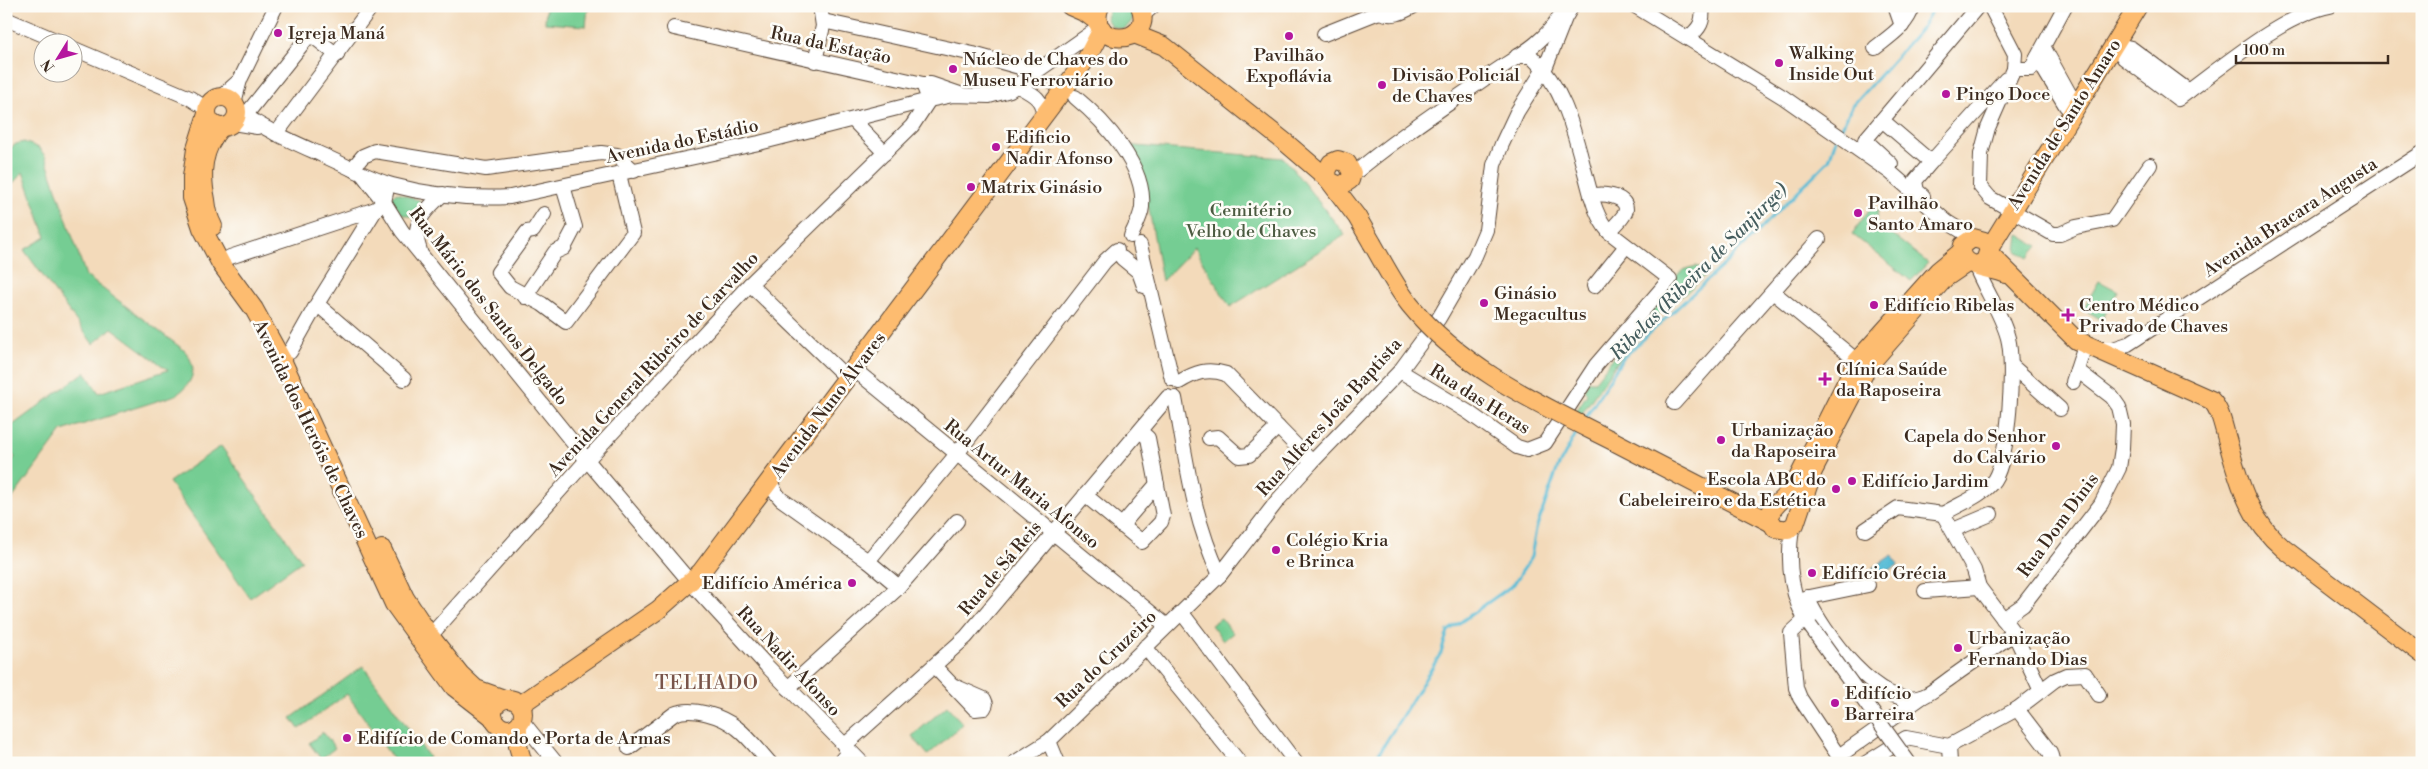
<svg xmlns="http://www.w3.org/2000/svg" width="2428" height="769" font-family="'Libre Bodoni',serif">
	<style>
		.green { fill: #75cd93; stroke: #587c58 }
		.water { fill: #57bcd6; stroke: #49737a }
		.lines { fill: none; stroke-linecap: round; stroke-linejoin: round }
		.stream { stroke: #57bcd6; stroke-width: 3 }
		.minor-tunnel { stroke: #ceb79b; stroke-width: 14; stroke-dasharray: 14 7; stroke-linecap: butt }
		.minor-casing { stroke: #574435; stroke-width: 16 }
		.major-casing { stroke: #574435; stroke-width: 20 }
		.minor { stroke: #fff; stroke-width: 14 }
		.major { stroke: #fdbc70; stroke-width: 18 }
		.minor-bridge-casing { stroke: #574435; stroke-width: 16; stroke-linecap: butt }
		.major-bridge-casing { stroke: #574435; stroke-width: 20; stroke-linecap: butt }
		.minor-bridge { stroke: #fff; stroke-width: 14 }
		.major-bridge { stroke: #fdbc70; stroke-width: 18 }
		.poi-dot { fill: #b5179e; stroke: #fdfcf7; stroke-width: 2 }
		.labels { text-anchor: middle; stroke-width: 5; stroke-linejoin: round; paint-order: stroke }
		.poi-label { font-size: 18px; fill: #3b2a1e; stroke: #fdfcf7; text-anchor: start }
		.street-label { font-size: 18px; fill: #3b2a1e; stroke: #fdfcf7 }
		.park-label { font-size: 18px; fill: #4c5b41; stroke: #fdfcf7 }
		.water-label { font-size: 19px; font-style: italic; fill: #455d5e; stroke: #fdfcf7 }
		.neighbourhood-label { font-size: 19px; letter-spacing: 1px; fill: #785449; stroke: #fdfcf7 }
	</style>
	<rect width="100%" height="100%" fill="#fdfcf7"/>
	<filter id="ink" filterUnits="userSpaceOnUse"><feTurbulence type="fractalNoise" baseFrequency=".02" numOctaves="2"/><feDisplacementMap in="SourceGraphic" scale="10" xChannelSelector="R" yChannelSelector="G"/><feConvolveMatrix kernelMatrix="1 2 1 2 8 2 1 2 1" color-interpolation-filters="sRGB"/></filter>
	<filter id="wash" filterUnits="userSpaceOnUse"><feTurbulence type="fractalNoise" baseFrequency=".0096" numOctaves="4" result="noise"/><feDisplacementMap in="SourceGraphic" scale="20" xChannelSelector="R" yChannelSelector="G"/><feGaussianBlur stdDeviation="1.12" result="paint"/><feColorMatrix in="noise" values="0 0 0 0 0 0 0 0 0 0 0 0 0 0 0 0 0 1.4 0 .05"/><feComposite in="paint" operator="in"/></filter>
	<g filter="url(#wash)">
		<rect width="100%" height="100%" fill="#f3daba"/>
		<g class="green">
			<path d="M 546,6 L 596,6 L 588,8 L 586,26 L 545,23 Z"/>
			<path d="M 1110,6 L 1130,6 C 1135,15 1133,24 1123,29 L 1111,26 L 1106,18 Z"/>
			<path d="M 24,142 L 39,148 L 45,156 L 86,276 L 184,350 C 199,367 194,383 176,395 L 62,431 L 6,507 L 6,468 L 15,457 L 6,449 L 6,430 L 85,372 L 99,393 L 168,370 L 112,328 L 93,344 L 24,250 L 46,237 L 23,172 L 6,191 L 6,151 L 16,144 Z"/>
			<path d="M 1124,145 L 1284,158 L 1345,235 L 1230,307 L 1194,248 L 1162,281 L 1149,209 L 1138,172 Z"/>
			<path d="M 397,193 L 419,200 C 423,207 418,214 411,217 L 401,214 L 392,200 L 393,195 Z"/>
			<path d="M 1871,207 L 1878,211 L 1876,222 L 1928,263 L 1911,281 L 1852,234 Z"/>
			<path d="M 2018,234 L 2038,246 L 2028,258 L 2016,251 Z"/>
			<path d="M 1696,266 L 1710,271 L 1685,294 L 1661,312 L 1637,339 L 1620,358 L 1581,415 L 1575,413 L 1587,394 L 1584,389 L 1589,381 L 1595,381 L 1675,277 L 1683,270 Z"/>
			<path d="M 2099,281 L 2118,291 L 2102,320 L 2083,309 Z"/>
			<path d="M 221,446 L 302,561 L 250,598 L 169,482 Z"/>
			<path d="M 1221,618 L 1233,633 L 1223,641 L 1211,625 Z"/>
			<path d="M 363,666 L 429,757 L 421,763 L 396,763 L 347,694 L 299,729 L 291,718 Z"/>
			<path d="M 947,706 L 963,724 L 928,755 L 912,736 Z"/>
			<path d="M 323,732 L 335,748 L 321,759 L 309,743 Z"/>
		</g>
		<path class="water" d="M 1892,555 L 1898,565 L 1879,576 L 1873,568 Z"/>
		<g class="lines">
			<g class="stream">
				<path d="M 1840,131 L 1852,106 L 1922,28 L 1934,6"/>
				<path d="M 1584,420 L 1623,358 L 1728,261 L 1829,160 L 1836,139"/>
				<path d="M 1373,763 L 1441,653 L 1448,631 L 1514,584 L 1531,557 L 1536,529 L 1558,467 L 1578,430"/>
			</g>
		</g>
	</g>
	<g filter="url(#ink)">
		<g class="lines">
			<path class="minor-tunnel" d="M 1030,70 L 1070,94"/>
			<defs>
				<g id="minor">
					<path d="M 1635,6 L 1783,97 L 1890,172 L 1947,222 L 1973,238"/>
					<path d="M 1895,6 L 1902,26"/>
					<path d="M 1990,6 L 2015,54 L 2014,69 L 1988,128 L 1981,154 L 1980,186 L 1990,198 L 2053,234 L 2060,234 L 2076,227 L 2112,220 L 2150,165"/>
					<path d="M 1379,12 C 1394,17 1401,13 1414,6"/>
					<path d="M 1143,15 L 1153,6"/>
					<path d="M 6,19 L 60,42"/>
					<path d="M 823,21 L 973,54 L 1030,70"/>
					<path d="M 674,28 L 923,84 L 931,84 L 960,94"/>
					<path d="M 1324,34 L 1379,12"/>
					<path d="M 1688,38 C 1700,28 1704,22 1702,6"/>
					<path d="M 2114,44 L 2124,58 L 2178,99 C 2220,69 2280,16 2330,6"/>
					<path d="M 2114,44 L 2131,48 L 2189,91"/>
					<path d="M 72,48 L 190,98 L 207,109"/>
					<path d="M 1875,48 C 1890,36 1907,26 1913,6"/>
					<path d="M 2044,48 L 2070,95 L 2080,100"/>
					<path d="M 2037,58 L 2066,106 L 2073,111"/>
					<path d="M 815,61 L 823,26 L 820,6"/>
					<path d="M 2014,69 L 2031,69 L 2065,6"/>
					<path d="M 1018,86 C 1033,94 1044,99 1043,117"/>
					<path d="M 221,97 L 240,80"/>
					<path d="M 1075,97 C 1104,121 1146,166 1142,207 C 1141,217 1135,227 1131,236"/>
					<path d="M 234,103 L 240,80 L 276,6"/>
					<path d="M 237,110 C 265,130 291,141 322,155 C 345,165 368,178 392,185 C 429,195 472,199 510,197 L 759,143 L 929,100 L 953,95 L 989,96 L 1010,90 L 1100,27"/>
					<path d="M 245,116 L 307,38 L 314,37 L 337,55"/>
					<path d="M 853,120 L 885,153"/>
					<path d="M 1882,120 L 1978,6"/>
					<path d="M 233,123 L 257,127"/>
					<path d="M 276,134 L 372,6"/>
					<path d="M 1931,162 L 2006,79"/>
					<path d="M 1891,164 L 1865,140 L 1882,120 L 1931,162 L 1915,181 L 1917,191 L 1923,196"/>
					<path d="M 352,169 L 363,156 L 375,151 L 486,169 L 601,153 L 617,155 L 634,171"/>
					<path d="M 363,175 L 384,202 L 402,231 L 587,460 L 691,583 L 766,665 L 862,763"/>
					<path d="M 1351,176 C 1394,140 1441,109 1487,77 C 1513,58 1542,46 1559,17"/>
					<path d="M 1591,196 C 1601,193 1626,195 1626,209 C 1626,216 1613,227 1609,232"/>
					<path d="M 544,214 L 533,231 L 527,232 L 498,272 L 510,287 L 542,304 L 566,322 L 633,233 L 619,174"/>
					<path d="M 1140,245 L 1172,379"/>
					<path d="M 420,251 C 410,224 424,211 443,194"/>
					<path d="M 230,257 L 376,209"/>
					<path d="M 1122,258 L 1139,272 L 1144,286"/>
					<path d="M 750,284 L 848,379"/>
					<path d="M 1594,286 L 1626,246"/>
					<path d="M 1773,292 L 1857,361"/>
					<path d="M 525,297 L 555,252 L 564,248 L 575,227 L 563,186"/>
					<path d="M 317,304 L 404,379"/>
					<path d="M 2100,349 L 2113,349 L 2128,344 L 2422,153"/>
					<path d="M 290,352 L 317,304 L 376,209 L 384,202 L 386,193"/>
					<path d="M 2012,366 L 2060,409"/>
					<path d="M 855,370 L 1167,626"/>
					<path d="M 1400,371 L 1468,412 L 1517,447 L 1527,450 L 1545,443 L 1596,365 L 1670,279 L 1609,232 C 1596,217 1592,199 1587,180 C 1574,133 1567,91 1531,56 L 1517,56"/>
					<path d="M 1179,382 C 1196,372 1207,368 1226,374 L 1312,462"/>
					<path d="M 2073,382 L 2085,345"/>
					<path d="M 1175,398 C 1186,458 1193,520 1220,575"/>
					<path d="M 1674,403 L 1819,239"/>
					<path d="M 1209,438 L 1218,437 L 1239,456 L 1249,455 L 1278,427"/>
					<path d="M 770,481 L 775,492 L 781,499 L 868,561 L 899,587"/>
					<path d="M 1085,495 L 1142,542 L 1161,522 L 1163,516 L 1148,438 L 1140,431"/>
					<path d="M 1943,514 C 1959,504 1983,496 1994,480 C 2009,457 2015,365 2008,338 C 2001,312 1985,290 1975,265"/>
					<path d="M 1943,514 L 1974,570 L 1979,587 L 2014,633 L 2041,691"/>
					<path d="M 1121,526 L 1157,484"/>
					<path d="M 1792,528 C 1787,562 1790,596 1809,626"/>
					<path d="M 1865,530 L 1898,508 L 1943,514"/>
					<path d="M 1953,530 L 1991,514"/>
					<path d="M 868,561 L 956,455 L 1105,261 L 1117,250"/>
					<path d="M 1925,591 L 1979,587"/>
					<path d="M 1807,597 C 1821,629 1881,715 1924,696 C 1933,692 1943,683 1952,677 C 1973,662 1994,648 2014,633"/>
					<path d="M 1800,599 L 1868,585"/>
					<path d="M 1182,613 L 1296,763"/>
					<path d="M 2003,619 L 2023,605 L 2101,504 L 2119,468 L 2122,448 L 2123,424 L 2119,407 L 2112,397 L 2077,370"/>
					<path d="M 1805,620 L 1791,633 L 1796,688 L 1800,698 L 1843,763"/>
					<path d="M 430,636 L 587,460 L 750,284 L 912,126 L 929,100 L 923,84"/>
					<path d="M 1145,647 L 1240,763"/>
					<path d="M 935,667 L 975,709 L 984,708 L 986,704 L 984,699 L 952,685"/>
					<path d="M 788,688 L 899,587 L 957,521"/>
					<path d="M 2017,709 L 2050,752 L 2053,763"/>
					<path d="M 522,721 L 556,763"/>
					<path d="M 1049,741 L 1058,763"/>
					<path d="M 844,746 L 966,637 L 1168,397"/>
					<path d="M 1949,746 L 1950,763"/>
					<path d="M 629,748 L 674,714 C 692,706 722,716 737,728 C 749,737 760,752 770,763"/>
					<path d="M 1839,756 L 1922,697"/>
					<path d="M 839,763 L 849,751"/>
					<path d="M 1014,763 L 1049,741 L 1220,575 L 1278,500 L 1312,462 L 1400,371 L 1439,318 L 1475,256 L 1486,230 L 1494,165 L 1502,144 L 1517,112 L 1546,66 L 1565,18 L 1572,6"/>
					<path d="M 1866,763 L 1906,738 L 1949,746 L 2017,709 L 2055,680 L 2066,675 L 2085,674 L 2099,695"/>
				</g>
				<g id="major">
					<path d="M 1070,6 L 1086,13 L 1098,22"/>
					<path d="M 1100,6 C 1083,48 1157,48 1140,6"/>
					<path d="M 1134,34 L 1164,46 L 1285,142 L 1328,179"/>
					<circle cx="222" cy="112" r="15"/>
					<path d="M 207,114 L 196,149 L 192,177 L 192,198 L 202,228 L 221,264 L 254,309 L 282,360 L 394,604 L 454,687 L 494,718"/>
					<path d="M 1331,182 L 1341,186 L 1350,180 L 1352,173 L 1347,163 L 1338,160 L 1331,163 L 1327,171 L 1328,179 L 1357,217 L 1372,243"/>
					<path d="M 213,226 C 208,218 207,209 206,200 C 200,173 202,149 221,127"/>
					<path d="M 1989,249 L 2138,6"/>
					<path d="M 1961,252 L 1938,271 L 1857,361 L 1794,486 C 1787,497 1770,506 1769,518 L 1775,528 L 1788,530 L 1795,524 L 1813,471 L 1868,366 L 1945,278 L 1967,263"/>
					<path d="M 1989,253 L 2076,340 L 2211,400 C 2221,410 2223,426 2227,439 C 2239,482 2248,519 2284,549 L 2422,654"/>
					<path d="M 1977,265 L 1985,261 L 1989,249 L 1984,241 L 1973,238 L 1963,245 C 1956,269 1992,267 2006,274"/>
					<path d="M 1615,442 L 1770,522"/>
					<path d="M 382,549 L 405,598 L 430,636 L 460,674 L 476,689 L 504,699"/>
					<circle cx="508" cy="714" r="15"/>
					<path d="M 520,705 L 658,610 L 701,572 L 1087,58 L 1102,29"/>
					<path d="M 518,725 L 518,746 L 523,763"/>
				</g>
			</defs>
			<use href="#minor" class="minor-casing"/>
			<use href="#major" class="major-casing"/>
			<use href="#minor" class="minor"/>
			<use href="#major" class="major"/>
			<defs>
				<path id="minor-bridge" d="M 1810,626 L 1909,763"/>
				<path id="major-bridge" d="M 1372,243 C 1384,264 1395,286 1410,305 C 1464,371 1542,405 1615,442"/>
			</defs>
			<use href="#minor-bridge" class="minor-bridge-casing"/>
			<use href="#major-bridge" class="major-bridge-casing"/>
			<use href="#minor-bridge" class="minor-bridge"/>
			<use href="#major-bridge" class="major-bridge"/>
		</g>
	</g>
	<g class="poi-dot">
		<circle cx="278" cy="33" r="5"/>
		<circle cx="1289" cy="36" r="5"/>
		<circle cx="1779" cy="63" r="5"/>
		<circle cx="953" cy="69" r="5"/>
		<circle cx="1382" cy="85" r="5"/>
		<circle cx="1946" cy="94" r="5"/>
		<circle cx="996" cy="147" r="5"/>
		<circle cx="971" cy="187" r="5"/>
		<circle cx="1858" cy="213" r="5"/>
		<circle cx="1484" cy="303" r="5"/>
		<circle cx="1874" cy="305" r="5"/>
		<path d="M2065.5 307.5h5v5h5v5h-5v5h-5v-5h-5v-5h5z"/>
		<path d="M1822.5 371.5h5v5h5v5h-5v5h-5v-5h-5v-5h5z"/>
		<circle cx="1721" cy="440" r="5"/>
		<circle cx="2056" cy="446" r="5"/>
		<circle cx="1852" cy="481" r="5"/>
		<circle cx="1836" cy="489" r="5"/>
		<circle cx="1276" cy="550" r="5"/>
		<circle cx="1812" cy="573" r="5"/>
		<circle cx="852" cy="583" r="5"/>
		<circle cx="1958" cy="648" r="5"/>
		<circle cx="1835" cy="703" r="5"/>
		<circle cx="347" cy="738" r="5"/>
	</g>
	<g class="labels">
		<g class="poi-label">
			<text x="288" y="39">Igreja Maná</text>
			<text x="1789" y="59">Walking<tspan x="1789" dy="21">Inside Out</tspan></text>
			<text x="1289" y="61" text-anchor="middle">Pavilhão<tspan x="1289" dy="21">Expoflávia</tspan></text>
			<text x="963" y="65">Núcleo de Chaves do<tspan x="963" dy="21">Museu Ferroviário</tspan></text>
			<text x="1392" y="81">Divisão Policial<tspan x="1392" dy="21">de Chaves</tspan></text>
			<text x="1956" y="100">Pingo Doce</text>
			<text x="1006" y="143">Edificio<tspan x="1006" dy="21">Nadir Afonso</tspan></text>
			<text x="981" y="193">Matrix Ginásio</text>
			<text x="1868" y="209">Pavilhão<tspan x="1868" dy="21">Santo Amaro</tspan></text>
			<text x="1494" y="299">Ginásio<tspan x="1494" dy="21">Megacultus</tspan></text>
			<text x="1884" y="311">Edifício Ribelas</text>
			<text x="2079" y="311">Centro Médico<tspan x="2079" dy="21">Privado de Chaves</tspan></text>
			<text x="1836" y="375">Clínica Saúde<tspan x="1836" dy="21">da Raposeira</tspan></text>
			<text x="1731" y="436">Urbanização<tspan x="1731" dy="21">da Raposeira</tspan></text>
			<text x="2046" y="442" text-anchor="end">Capela do Senhor<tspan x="2046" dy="21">do Calvário</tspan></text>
			<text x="1826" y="485" text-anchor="end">Escola ABC do<tspan x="1826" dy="21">Cabeleireiro e da Estética</tspan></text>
			<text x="1862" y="487">Edifício Jardim</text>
			<text x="1286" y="546">Colégio Kria<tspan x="1286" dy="21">e Brinca</tspan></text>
			<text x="1822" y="579">Edifício Grécia</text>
			<text x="842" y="589" text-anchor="end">Edifício América</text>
			<text x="1968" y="644">Urbanização<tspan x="1968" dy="21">Fernando Dias</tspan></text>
			<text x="1845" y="699">Edifício<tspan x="1845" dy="21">Barreira</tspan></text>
			<text x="357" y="744">Edifício de Comando e Porta de Armas</text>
		</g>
		<g class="street-label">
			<text transform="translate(831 45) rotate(12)" y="6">Rua da Estação</text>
			<text transform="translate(2064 124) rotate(-58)" y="6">Avenida de Santo Amaro</text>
			<text transform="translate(682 141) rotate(-12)" y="6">Avenida do Estádio</text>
			<text transform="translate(2290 217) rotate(-33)" y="6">Avenida Bracara Augusta</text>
			<text transform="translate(489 306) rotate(52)" y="6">Rua Mário dos Santos Delgado</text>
			<text transform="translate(653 364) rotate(-47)" y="6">Avenida General Ribeiro de Carvalho</text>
			<text transform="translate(1480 399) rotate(32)" y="6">Rua das Heras</text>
			<text transform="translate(828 405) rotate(-53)" y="6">Avenida Nuno Álvares</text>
			<text transform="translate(1329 417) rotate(-48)" y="6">Rua Alferes João Baptista</text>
			<text transform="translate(311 429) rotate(64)" y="6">Avenida dos Heróis de Chaves</text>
			<text transform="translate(1022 484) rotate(39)" y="6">Rua Artur Maria Afonso</text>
			<text transform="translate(2058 525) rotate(-54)" y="6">Rua Dom Dinis</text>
			<text transform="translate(1000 568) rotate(-50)" y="6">Rua de Sá Reis</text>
			<text transform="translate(1106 659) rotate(-44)" y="6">Rua do Cruzeiro</text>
			<text transform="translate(789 661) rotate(47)" y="6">Rua Nadir Afonso</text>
		</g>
		<g class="park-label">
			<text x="1251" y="216">Cemitério<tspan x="1251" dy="21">Velho de Chaves</tspan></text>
		</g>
		<g class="water-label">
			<text transform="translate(1698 271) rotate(-45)" y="7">Ribelas (Ribeira de Sanjurge)</text>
		</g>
		<g class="neighbourhood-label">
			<text x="707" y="689">TELHADO</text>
		</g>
	</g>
	<rect width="2428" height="769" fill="none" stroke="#fdfcf7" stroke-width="25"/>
	<g transform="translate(58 58) rotate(233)"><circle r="24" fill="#fdfcf7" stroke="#afa8a0"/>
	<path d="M0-4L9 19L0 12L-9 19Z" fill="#b5179e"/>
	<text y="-8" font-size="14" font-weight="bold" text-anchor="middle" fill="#3b2a1e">N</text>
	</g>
	<path d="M2236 55v8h152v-8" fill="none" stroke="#3b2a1e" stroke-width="2.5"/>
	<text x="2243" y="55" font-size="15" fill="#3b2a1e" stroke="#fdfcf7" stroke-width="4" paint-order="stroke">100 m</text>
</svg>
